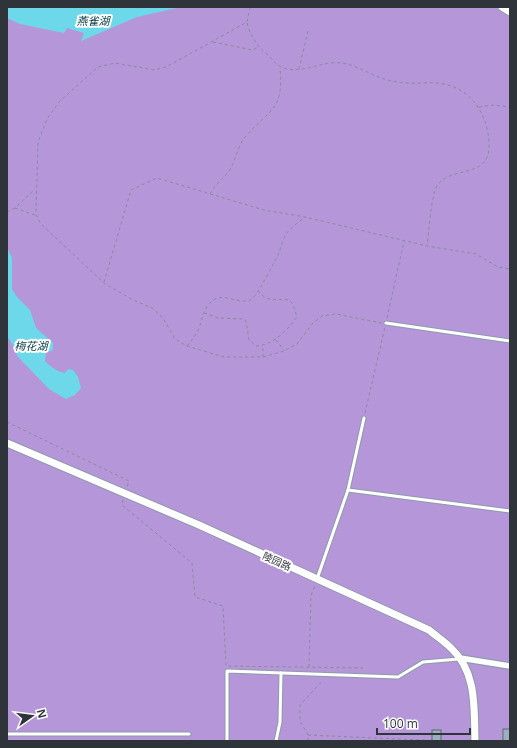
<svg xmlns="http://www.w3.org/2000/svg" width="517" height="748" font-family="'Open Sans','Noto Sans SC',sans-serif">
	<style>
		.forest { fill: #b596d9 }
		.water { fill: #6ed8eb }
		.building { fill: #9bafbc; stroke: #586a75 }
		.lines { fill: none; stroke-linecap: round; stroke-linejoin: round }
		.service-casing { stroke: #8e9aab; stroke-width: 5 }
		.minor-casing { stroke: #8e9aab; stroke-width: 8 }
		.tertiary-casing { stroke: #8e9aab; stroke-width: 9 }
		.path { stroke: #858d9a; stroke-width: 1; stroke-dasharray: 3 3; stroke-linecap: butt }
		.service { stroke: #fff; stroke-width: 3 }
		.minor { stroke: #fff; stroke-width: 5.5 }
		.tertiary { stroke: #fff; stroke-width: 7 }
		.labels { text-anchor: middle; stroke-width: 4; stroke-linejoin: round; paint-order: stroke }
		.street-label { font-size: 10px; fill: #2f343b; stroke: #fff }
		.water-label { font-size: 11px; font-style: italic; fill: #053941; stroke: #fff }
	</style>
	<rect width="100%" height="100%" fill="#deeafd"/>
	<rect class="forest" x="7" y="7" width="503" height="734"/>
	<g class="water">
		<path d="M 7,7 L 181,7 L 137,17 L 81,41 L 84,33 L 67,28 L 64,33 L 20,24 L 7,18 Z"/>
		<path d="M 7,247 L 12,258 L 12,289 L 17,297 L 30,310 L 36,328 L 53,343 L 53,350 L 46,353 L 45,361 C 51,367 56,371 65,373 L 68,369 L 73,370 L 78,377 L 81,388 L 75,395 L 66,399 L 49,389 L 18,357 L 10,340 L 7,337 Z"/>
	</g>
	<g class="building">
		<rect x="503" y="729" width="7" height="12"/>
		<rect x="432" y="730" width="9" height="11"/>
	</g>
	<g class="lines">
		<defs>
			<g id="service">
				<path d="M 386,323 L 510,341"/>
				<path d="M 348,490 L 510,511"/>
				<path d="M 317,579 L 348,490 L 364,418"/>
				<path d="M 7,734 L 189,734"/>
				<path d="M 227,741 L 227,671 L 398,677 L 423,662 L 459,659"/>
				<path d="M 276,741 L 280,722 L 281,673"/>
			</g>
			<path id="minor" d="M 460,658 L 510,666"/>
			<g id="tertiary">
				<path d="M 502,7 L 510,12"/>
				<path d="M 7,443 L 199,525 L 429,630 C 436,636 444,641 451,648 C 477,672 474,708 475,741"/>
			</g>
		</defs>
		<use href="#service" class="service-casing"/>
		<use href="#minor" class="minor-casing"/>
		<use href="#tertiary" class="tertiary-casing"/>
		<g class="path">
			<path d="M 250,7 L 247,22 L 166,67 L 154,70 L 115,63 L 98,67 L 59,102 L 47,119 L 38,142 L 36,215 L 41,224 L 104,283 L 133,300 L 152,308 L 163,318 L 175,339 L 187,346 L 224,357 L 263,357 L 284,351 L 297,344 L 312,324 L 322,316 L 336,314 L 382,323"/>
			<path d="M 247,23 C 251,37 257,46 268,55 C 272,59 276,65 281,67 C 300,76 321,60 341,63 C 359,65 374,78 392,81 C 407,85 422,82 437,83 C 470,86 488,113 489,144 C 491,181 447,164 436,188 C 431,198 429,232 427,245"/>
			<path d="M 213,42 L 252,50 L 258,47"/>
			<path d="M 299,69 L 308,31"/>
			<path d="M 479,107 L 492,105 L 510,107"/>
			<path d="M 210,194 C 215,184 225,178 231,168 C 236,158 238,146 245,137 C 269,109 284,112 280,68"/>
			<path d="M 15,208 L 35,215"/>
			<path d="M 7,212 L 15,208 L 35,189"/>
			<path d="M 104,282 L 131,190 L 157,178 L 264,210 L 305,217 L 427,246 L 476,254 L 498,267 L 510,269"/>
			<path d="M 204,313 L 218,318 L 243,319 L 246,321 L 249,340 L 256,346 C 274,345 287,330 297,317 L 293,304 L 289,300 C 277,298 268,303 259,292"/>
			<path d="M 387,318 L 404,241"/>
			<path d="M 276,340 L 284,350"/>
			<path d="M 187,346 C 192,340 196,335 199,328 C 203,318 204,305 215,299 C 226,293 243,307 253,298 C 259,292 275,261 279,253 C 281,247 283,238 287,233 C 291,227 299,222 305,217"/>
			<path d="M 263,357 L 263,346"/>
			<path d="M 365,413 L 385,327"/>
			<path d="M 7,422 L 129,481 L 127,487"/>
			<path d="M 123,500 L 122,505 L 192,563 L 195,597 L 223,606 L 226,666 L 363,668 L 363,671"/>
			<path d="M 309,667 L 311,596 L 315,585"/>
			<path d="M 308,735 L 445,741"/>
			<path d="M 308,741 L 308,735 L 300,721 L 300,705 L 323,680"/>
		</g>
		<use href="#service" class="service"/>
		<use href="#minor" class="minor"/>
		<use href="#tertiary" class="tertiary"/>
	</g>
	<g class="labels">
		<g class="street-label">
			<text transform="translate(277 561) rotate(24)" y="4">陵园路</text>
		</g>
		<g class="water-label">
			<text x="93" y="25">燕雀湖</text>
			<text x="31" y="350">梅花湖</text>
		</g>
	</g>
	<rect width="517" height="748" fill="none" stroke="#2f343b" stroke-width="16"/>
	<g transform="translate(32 716) rotate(76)" stroke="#ffffff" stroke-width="3" paint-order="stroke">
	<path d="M0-3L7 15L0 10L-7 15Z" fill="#2f343b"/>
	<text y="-6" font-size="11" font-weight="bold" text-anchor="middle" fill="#2f343b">N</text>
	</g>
	<path d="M377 728v6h93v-6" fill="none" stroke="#2f343b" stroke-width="2"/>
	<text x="383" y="728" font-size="12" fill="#2f343b" stroke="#ffffff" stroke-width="3" paint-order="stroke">100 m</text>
</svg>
